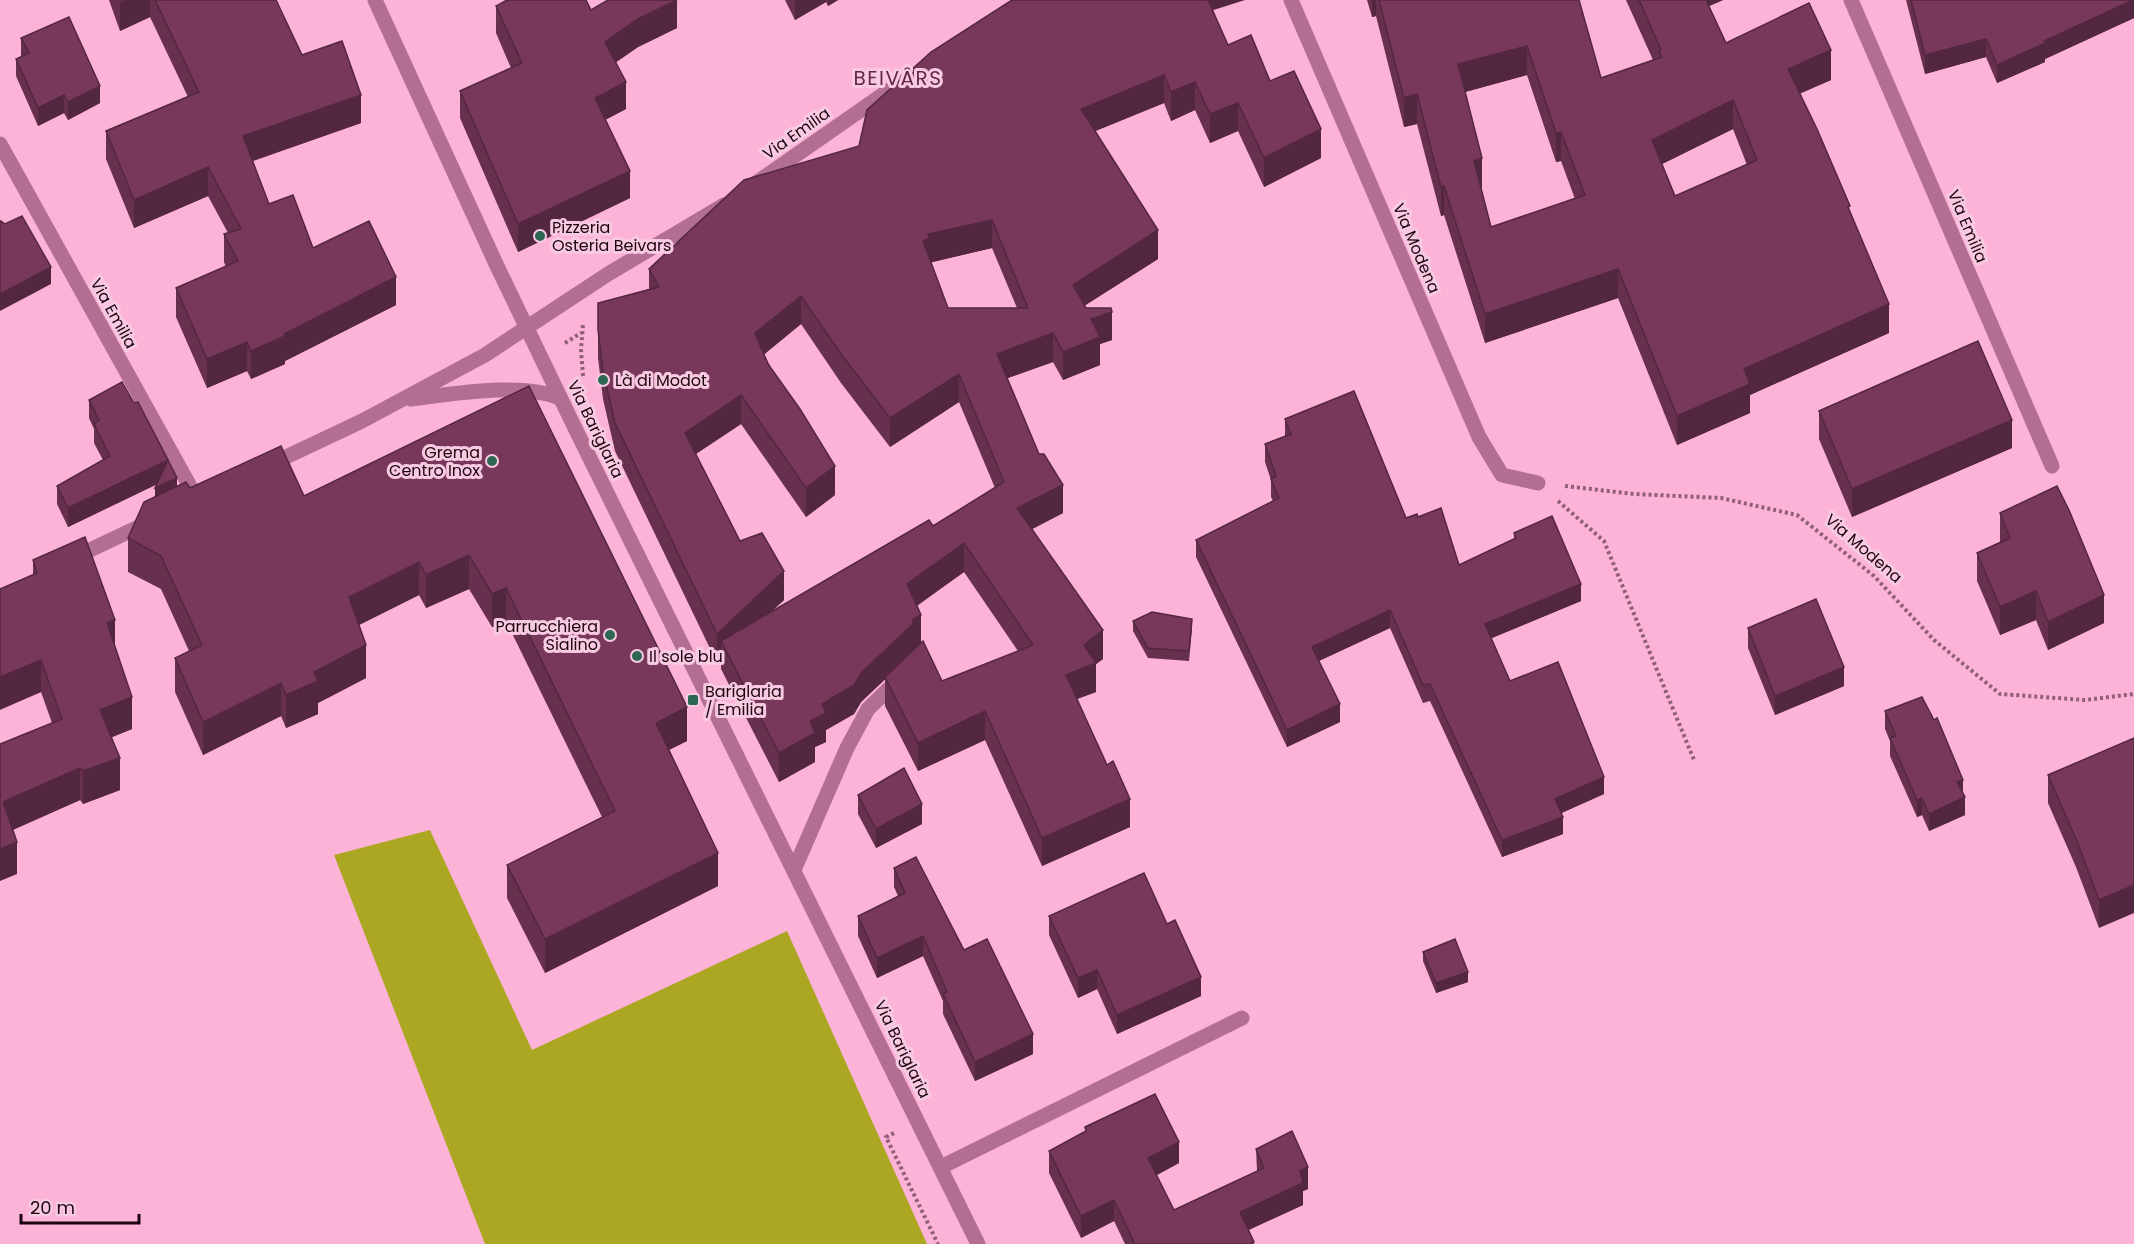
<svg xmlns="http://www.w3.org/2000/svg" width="2134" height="1244" font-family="Poppins,sans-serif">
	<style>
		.green { fill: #aca722 }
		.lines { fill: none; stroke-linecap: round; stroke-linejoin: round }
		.path { stroke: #915e78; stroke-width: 4; stroke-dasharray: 3 3; stroke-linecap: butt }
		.minor { stroke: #b36f93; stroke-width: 15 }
		.wall { fill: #67304e; fill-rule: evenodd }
		.shaded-wall { fill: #542740 }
		.building { fill: #78385b; stroke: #542740; stroke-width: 1.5; fill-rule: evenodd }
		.poi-dot { fill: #2b6752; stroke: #f8cae1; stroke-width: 2 }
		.labels { text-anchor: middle; stroke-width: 6; stroke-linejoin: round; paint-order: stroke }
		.street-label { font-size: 16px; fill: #1d0512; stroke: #f8cae1 }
		.poi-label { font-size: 16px; fill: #1d0512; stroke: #f8cae1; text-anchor: start }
		.quarter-label { font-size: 20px; letter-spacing: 1.5px; fill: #632649; stroke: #f8cae1 }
	</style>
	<rect width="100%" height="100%" fill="#fdb2d8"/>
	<path class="green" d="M 430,830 L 532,1050 L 787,931 L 927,1244 L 485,1244 L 334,855 Z"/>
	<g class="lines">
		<g class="path">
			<path d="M 565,343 L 581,333"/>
			<path d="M 583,376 L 581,350 L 583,324"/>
			<path d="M 1565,486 L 1634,494 L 1721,498 L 1797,515 L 1874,576 L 1934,640 L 2000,694 L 2085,700 L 2134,694"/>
			<path d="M 1558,501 L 1604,541 L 1694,760"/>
			<path d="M 894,1133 L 886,1137 L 938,1244"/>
		</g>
		<g class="minor">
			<path d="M 375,0 L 497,266 L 573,424 L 978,1244"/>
			<path d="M 1291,0 L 1479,437 L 1502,475 L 1538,483"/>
			<path d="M 1851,0 L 2052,466"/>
			<path d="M 0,144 L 197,499"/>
			<path d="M 756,183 L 901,82"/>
			<path d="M 411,399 C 454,394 520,382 560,398"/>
			<path d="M 269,465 L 362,421 L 485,355 L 608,274 L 724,205"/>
			<path d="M 71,559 L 149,522"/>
			<path d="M 794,870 L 847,748 L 868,709 L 900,678"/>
			<path d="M 941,1167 L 1242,1018"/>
		</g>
	</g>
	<g class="wall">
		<path d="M 109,0 L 276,0 L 302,55 L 361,123 L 253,161 L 269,204 L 313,248 L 396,305 L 285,361 L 285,364 L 251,379 L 247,371 L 207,388 L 176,317 L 176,288 L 226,267 L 224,262 L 224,234 L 228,233 L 208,196 L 134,228 L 106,159 L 106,131 L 188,97 L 150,17 L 120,31 Z"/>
		<path d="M 785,0 L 838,0 L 828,6 L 826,2 L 795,20 Z"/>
		<path d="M 1367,0 L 1579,0 L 1601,78 L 1653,60 L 1626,0 L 1723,0 L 1709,6 L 1726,43 L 1831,80 L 1800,93 L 1850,212 L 1889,333 L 1750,395 L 1750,413 L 1677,445 L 1618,298 L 1485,343 L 1444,215 L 1441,216 L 1417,124 L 1404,127 L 1376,16 L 1372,17 ZM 1527,75 L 1556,162 L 1561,161 L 1575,199 L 1491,227 L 1481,188 L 1482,188 L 1465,92 ZM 1733,129 L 1747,165 L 1675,196 L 1662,164 Z"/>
		<path d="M 1906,0 L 2134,0 L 2134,18 L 2045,59 L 2045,62 L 1997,83 L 1986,57 L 1925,74 Z"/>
		<path d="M 496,6 L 591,10 L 677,28 L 638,47 L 616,62 L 626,109 L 605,120 L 630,198 L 518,252 L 460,118 L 460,91 L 511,68 L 496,33 Z"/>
		<path d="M 1212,10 L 1228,45 L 1270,81 L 1321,158 L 1264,187 L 1238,131 L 1210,143 L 1195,110 L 1171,121 L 1164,103 L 1095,131 L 1158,259 L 1084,306 L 1112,340 L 1100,344 L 1100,365 L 1063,380 L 1053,362 L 1007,378 L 1063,513 L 1032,529 L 1103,659 L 1096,664 L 1096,692 L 1077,699 L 1130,827 L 1042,866 L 985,740 L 918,771 L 885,706 L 885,679 L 861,702 L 854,714 L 826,730 L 826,742 L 815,747 L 815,762 L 779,782 L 721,669 L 721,659 L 717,663 L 615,451 L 603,399 L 598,358 L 598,303 L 649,289 L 649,269 L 859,146 ZM 992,248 L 1017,308 L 948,308 L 931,262 ZM 801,324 L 841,383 L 890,447 L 959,402 L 995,488 L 933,526 L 771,612 L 784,600 L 740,541 L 696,454 L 741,424 L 806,517 L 835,495 L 764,354 ZM 964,572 L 1018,651 L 942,681 L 921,643 L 917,606 Z"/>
		<path d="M 21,38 L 100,103 L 68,120 L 64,113 L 38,126 L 16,76 L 16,59 L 21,57 Z"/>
		<path d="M 529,386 L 687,741 L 669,750 L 718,886 L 545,973 L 507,898 L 507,865 L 602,817 L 506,621 L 492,627 L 469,589 L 426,608 L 419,595 L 359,625 L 366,678 L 318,703 L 318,714 L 286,728 L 281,716 L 203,755 L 175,692 L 175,658 L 189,651 L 161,589 L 128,572 L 128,538 L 155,496 L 157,484 L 68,527 L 57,504 L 57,486 L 103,460 L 94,443 L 94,429 L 89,418 L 89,400 L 177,486 L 190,488 L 304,496 Z"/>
		<path d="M 1819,411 L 2012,448 L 1852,517 L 1819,439 Z"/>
		<path d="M 1285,419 L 1406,518 L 1418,517 L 1459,565 L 1514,540 L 1514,533 L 1581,601 L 1491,638 L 1510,681 L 1604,794 L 1561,813 L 1563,834 L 1502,857 L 1430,701 L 1423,703 L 1390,628 L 1319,661 L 1340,722 L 1287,747 L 1196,557 L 1196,540 L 1273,501 L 1271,497 L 1271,480 L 1265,462 L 1265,444 L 1285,436 Z"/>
		<path d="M 2000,513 L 2104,623 L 2048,650 L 2036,620 L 2000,635 L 1977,581 L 1977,553 L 2000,542 Z"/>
		<path d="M 33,560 L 115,648 L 132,729 L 112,737 L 120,790 L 83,804 L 80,800 L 13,830 L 17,874 L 0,744 L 52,723 L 41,692 L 0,710 L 0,589 L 33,575 Z"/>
		<path d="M 1133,621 L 1192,629 L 1189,661 L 1148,658 L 1133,631 Z"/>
		<path d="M 1748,628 L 1844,686 L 1775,715 L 1748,648 Z"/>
		<path d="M 1885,711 L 1963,794 L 1965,815 L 1929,831 L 1922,815 L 1917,817 L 1890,756 L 1890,741 L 1885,729 Z"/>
		<path d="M 2134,738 L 2099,928 L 2076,867 L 2048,803 L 2048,775 Z"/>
		<path d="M 858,795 L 922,824 L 876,848 L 858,814 Z"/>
		<path d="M 894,868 L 964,950 L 1033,1054 L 975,1081 L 943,1014 L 943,1001 L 923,956 L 877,978 L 858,936 L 858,916 L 898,896 L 894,887 Z"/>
		<path d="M 1049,916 L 1201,996 L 1117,1034 L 1097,989 L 1078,998 L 1049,935 Z"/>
		<path d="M 1423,952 L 1468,982 L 1436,993 L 1423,961 Z"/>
		<path d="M 1085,1127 L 1179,1163 L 1156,1175 L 1174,1210 L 1257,1171 L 1256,1149 L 1308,1189 L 1303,1191 L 1303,1205 L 1248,1230 L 1254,1244 L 1125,1244 L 1114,1221 L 1081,1238 L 1049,1173 L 1049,1151 L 1085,1132 Z"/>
	</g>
	<g class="shaded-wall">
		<path d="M 127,0 L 150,0 L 150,17 L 120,31 L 120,3 Z"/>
		<path d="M 677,0 L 677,28 L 638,47 L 605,70 L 605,42 L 638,19 Z"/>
		<path d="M 795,0 L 826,0 L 826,2 L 795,20 Z"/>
		<path d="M 828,0 L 838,0 L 828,6 Z"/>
		<path d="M 1201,0 L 1245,0 L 1201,14 Z"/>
		<path d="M 1372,0 L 1376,0 L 1376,16 L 1372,17 Z"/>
		<path d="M 1698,0 L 1723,0 L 1698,11 Z"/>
		<path d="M 2133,0 L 2134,0 L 2134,18 L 2045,59 L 2045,62 L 1997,83 L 1997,65 L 2044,41 Z"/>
		<path d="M 1986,39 L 1986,57 L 1925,74 L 1925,55 Z"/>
		<path d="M 1527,46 L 1527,75 L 1458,94 L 1458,64 Z"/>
		<path d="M 1831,50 L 1831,80 L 1788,99 L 1788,69 Z"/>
		<path d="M 1164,75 L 1164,103 L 1081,137 L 1081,109 Z"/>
		<path d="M 626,82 L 626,109 L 595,125 L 595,98 Z"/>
		<path d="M 1195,82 L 1195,110 L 1171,121 L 1171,92 Z"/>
		<path d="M 100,86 L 100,103 L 68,120 L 68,102 Z"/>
		<path d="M 1417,94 L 1417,124 L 1404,127 L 1404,98 Z"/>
		<path d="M 64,95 L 64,113 L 38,126 L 38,108 Z"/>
		<path d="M 361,95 L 361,123 L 243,164 L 243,136 Z"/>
		<path d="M 1733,100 L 1733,129 L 1652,169 L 1652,140 Z"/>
		<path d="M 1238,103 L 1238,131 L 1210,143 L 1210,114 Z"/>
		<path d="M 1321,129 L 1321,158 L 1264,187 L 1264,158 Z"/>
		<path d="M 1561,132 L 1561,161 L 1556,162 L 1556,133 Z"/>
		<path d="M 1482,158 L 1482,188 L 1474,190 L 1474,161 Z"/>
		<path d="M 208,167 L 208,196 L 134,228 L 134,200 Z"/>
		<path d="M 630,171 L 630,198 L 518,252 L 518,224 Z"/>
		<path d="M 1444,186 L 1444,215 L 1441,216 L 1441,187 Z"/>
		<path d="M 992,220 L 992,248 L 929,263 L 923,241 L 928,234 Z"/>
		<path d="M 1158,230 L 1158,259 L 1073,313 L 1073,285 Z"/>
		<path d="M 51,267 L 51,284 L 0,311 L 0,294 Z"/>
		<path d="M 1618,269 L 1618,298 L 1485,343 L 1485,314 Z"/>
		<path d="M 396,277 L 396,305 L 285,361 L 285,364 L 251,379 L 251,351 Z"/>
		<path d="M 801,296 L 801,324 L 755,362 L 755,333 Z"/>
		<path d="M 1889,304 L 1889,333 L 1750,395 L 1750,413 L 1677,445 L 1677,416 L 1744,369 Z"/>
		<path d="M 1112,312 L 1112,340 L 1100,344 L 1100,365 L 1063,380 L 1063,352 L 1091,319 Z"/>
		<path d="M 1053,333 L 1053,362 L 997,382 L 997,354 Z"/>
		<path d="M 247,342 L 247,371 L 207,388 L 207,359 Z"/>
		<path d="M 959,374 L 959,402 L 890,447 L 890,418 Z"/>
		<path d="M 741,395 L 741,424 L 685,461 L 685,433 Z"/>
		<path d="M 2012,420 L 2012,448 L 1852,517 L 1852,489 Z"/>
		<path d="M 168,460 L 168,479 L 68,527 L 68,508 Z"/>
		<path d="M 835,466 L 835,495 L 806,517 L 806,488 Z"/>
		<path d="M 177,478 L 177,497 L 155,508 L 155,488 Z"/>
		<path d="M 1063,485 L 1063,513 L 1017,537 L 1017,508 Z"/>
		<path d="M 964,543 L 964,572 L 907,612 L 907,584 Z"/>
		<path d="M 469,555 L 469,589 L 426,608 L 426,575 Z"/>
		<path d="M 419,562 L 419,595 L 349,630 L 349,597 Z"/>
		<path d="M 784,571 L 784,600 L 727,653 L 721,641 L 721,659 L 717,663 L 717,634 Z"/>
		<path d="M 1581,584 L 1581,601 L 1485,641 L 1485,624 Z"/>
		<path d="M 506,588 L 506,621 L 492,627 L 492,594 Z"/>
		<path d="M 2036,591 L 2036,620 L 2000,635 L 2000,607 Z"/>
		<path d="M 2104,595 L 2104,623 L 2048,650 L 2048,622 Z"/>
		<path d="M 1390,610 L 1390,628 L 1312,664 L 1312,647 Z"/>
		<path d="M 921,615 L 921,644 L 914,648 L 914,652 L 861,702 L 854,714 L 826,730 L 826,742 L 815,747 L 815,762 L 779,782 L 779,753 L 810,721 L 822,704 L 861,673 L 912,620 Z"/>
		<path d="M 115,620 L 115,652 L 107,623 Z"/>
		<path d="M 1103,630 L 1103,659 L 1096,664 L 1096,692 L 1066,703 L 1066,675 L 1084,645 Z"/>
		<path d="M 366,645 L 366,678 L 318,703 L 318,714 L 286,728 L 286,695 L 314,672 Z"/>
		<path d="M 41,660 L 41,692 L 0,709 L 0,677 Z"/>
		<path d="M 1844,667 L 1844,686 L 1775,715 L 1775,696 Z"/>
		<path d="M 281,683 L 281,716 L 203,755 L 203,722 Z"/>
		<path d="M 132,697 L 132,729 L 100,742 L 100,710 Z"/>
		<path d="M 1340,704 L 1340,722 L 1287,747 L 1287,730 Z"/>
		<path d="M 687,707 L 687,741 L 656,756 L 656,723 Z"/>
		<path d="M 985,711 L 985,740 L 918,771 L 918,743 Z"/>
		<path d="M 120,758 L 120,790 L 83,804 L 83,771 Z"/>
		<path d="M 80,768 L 80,800 L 3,834 L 3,802 Z"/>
		<path d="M 1604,777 L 1604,794 L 1555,816 L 1555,799 Z"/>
		<path d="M 1963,780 L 1963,797 L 1957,782 Z"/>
		<path d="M 1965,797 L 1965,815 L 1929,831 L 1929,814 Z"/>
		<path d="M 1922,798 L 1922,815 L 1917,817 L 1917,800 Z"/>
		<path d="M 1130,799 L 1130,827 L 1042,866 L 1042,838 Z"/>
		<path d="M 922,804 L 922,824 L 876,848 L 876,829 Z"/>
		<path d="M 1563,817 L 1563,834 L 1502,857 L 1502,840 Z"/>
		<path d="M 17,842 L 17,874 L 0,881 L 0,849 Z"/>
		<path d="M 718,853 L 718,886 L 545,973 L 545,939 Z"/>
		<path d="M 2134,885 L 2134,913 L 2099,928 L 2099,900 Z"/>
		<path d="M 923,936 L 923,956 L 877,978 L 877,958 Z"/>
		<path d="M 1097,970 L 1097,989 L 1078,998 L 1078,978 Z"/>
		<path d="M 1468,972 L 1468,982 L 1436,993 L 1436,983 Z"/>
		<path d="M 1201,977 L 1201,996 L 1117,1034 L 1117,1015 Z"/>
		<path d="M 1033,1034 L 1033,1054 L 975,1081 L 975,1062 Z"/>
		<path d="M 1179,1142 L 1179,1163 L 1148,1180 L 1148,1158 Z"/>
		<path d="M 1308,1167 L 1308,1189 L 1303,1191 L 1303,1205 L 1240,1234 L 1240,1212 L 1300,1171 Z"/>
		<path d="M 1114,1200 L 1114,1221 L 1081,1238 L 1081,1216 Z"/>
	</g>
	<g class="building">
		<path d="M 155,0 L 276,0 L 302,55 L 342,41 L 361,95 L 243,136 L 269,204 L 293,195 L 313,248 L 369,221 L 396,277 L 284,334 L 285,336 L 251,351 L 247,342 L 207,359 L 176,288 L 238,261 L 224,234 L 241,229 L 208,167 L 134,200 L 106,131 L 199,92 Z"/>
		<path d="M 507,0 L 586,0 L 591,10 L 608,0 L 677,0 L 638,19 L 605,42 L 626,82 L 595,98 L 630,171 L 518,224 L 460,91 L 522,63 L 496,6 Z"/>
		<path d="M 1012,0 L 1208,0 L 1228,45 L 1251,35 L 1270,81 L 1294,71 L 1321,129 L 1264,158 L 1238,103 L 1210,114 L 1195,82 L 1171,92 L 1164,75 L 1081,109 L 1158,230 L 1073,285 L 1086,308 L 1111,308 L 1112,312 L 1091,319 L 1100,337 L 1063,352 L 1053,333 L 997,354 L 1039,454 L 1044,454 L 1063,485 L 1017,508 L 1103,630 L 1084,645 L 1096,663 L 1066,675 L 1107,765 L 1113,761 L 1130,799 L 1042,838 L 985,711 L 918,743 L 885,677 L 923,641 L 942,681 L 1033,645 L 964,543 L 907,584 L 921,615 L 912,620 L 914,623 L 861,673 L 854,685 L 822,704 L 826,713 L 810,721 L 815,733 L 779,753 L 721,641 L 929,520 L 933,526 L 1004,482 L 959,374 L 890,418 L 841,354 L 801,296 L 755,333 L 768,364 L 800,409 L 835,466 L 806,488 L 741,395 L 685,433 L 740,541 L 762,533 L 784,571 L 717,634 L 615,423 L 603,371 L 598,330 L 598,303 L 659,287 L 649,269 L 744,180 L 859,146 L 867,110 L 931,52 ZM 992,220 L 1028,308 L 948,308 L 923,241 L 929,239 L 928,234 Z"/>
		<path d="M 1379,0 L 1579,0 L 1601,78 L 1662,57 L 1659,51 L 1661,50 L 1639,0 L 1706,0 L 1726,43 L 1809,3 L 1831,50 L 1788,69 L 1817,129 L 1850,206 L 1848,207 L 1889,304 L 1744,369 L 1750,384 L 1677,416 L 1618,269 L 1485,314 L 1444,186 L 1441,187 L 1417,94 L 1404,98 ZM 1527,46 L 1556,133 L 1561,132 L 1585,195 L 1491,227 L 1474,161 L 1482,158 L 1458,64 ZM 1733,100 L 1757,160 L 1675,196 L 1652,140 Z"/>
		<path d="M 1911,0 L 2133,0 L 2044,41 L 2045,43 L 1997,65 L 1986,39 L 1925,55 Z"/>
		<path d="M 69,17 L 100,86 L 68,102 L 64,95 L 38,108 L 16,59 L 29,53 L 21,38 Z"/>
		<path d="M 22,216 L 51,267 L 0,294 L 0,221 L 1,221 L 5,224 Z"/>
		<path d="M 1978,341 L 2012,420 L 1852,489 L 1819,411 Z"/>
		<path d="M 122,382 L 134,403 L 138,402 L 168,460 L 68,508 L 57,486 L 110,456 L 94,424 L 99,420 L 89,400 Z"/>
		<path d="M 529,386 L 687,707 L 656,723 L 718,853 L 545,939 L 507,865 L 615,811 L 506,588 L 492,594 L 469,555 L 426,575 L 419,562 L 349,597 L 366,645 L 314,672 L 318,681 L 286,695 L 281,683 L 203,722 L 175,658 L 202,645 L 161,556 L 128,538 L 144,502 L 186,482 L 190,488 L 281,446 L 304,496 Z"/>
		<path d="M 1354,391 L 1406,518 L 1417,514 L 1418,517 L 1441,508 L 1459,565 L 1516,538 L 1514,533 L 1552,516 L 1581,584 L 1485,624 L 1510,681 L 1558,662 L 1604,777 L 1555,799 L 1563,817 L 1502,840 L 1430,684 L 1423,685 L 1390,610 L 1312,647 L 1340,704 L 1287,730 L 1196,540 L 1279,498 L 1271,479 L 1276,476 L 1265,444 L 1291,434 L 1285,419 Z"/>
		<path d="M 168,460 L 177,478 L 155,488 Z"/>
		<path d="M 2057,486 L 2069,510 L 2104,595 L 2048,622 L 2036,591 L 2000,607 L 1977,553 L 2010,538 L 2000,513 Z"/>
		<path d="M 85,537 L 115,620 L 107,623 L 132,697 L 100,710 L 120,758 L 83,771 L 80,768 L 3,802 L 17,842 L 0,849 L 0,744 L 62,719 L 41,660 L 0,677 L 0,589 L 37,573 L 33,560 Z"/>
		<path d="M 1816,599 L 1844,667 L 1775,696 L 1748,628 Z"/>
		<path d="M 1152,612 L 1192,619 L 1189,651 L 1148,648 L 1133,621 Z"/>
		<path d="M 1922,697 L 1934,720 L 1937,718 L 1963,780 L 1957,782 L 1965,797 L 1929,814 L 1922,798 L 1917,800 L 1890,738 L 1896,736 L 1885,711 Z"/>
		<path d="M 2134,738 L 2134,885 L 2099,900 L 2076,839 L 2048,775 Z"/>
		<path d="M 904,768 L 922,804 L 876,829 L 858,795 Z"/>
		<path d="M 916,857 L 964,950 L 987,939 L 1033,1034 L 975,1062 L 943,994 L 947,992 L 923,936 L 877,958 L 858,916 L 905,893 L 894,868 Z"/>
		<path d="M 1144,873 L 1167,924 L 1175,920 L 1201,977 L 1117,1015 L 1097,970 L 1078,978 L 1049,916 Z"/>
		<path d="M 1455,939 L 1468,972 L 1436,983 L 1423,952 Z"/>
		<path d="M 1155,1094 L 1179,1142 L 1148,1158 L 1174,1210 L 1264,1168 L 1256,1149 L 1292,1131 L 1308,1167 L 1300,1171 L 1303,1183 L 1240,1212 L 1254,1242 L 1250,1244 L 1135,1244 L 1114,1200 L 1081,1216 L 1049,1151 L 1086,1131 L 1085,1127 Z"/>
	</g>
	<g class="poi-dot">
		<circle cx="540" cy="236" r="6"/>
		<circle cx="603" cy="380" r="6"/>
		<circle cx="492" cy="461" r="6"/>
		<circle cx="610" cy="635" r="6"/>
		<circle cx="637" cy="656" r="6"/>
		<rect x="687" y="694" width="12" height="12" rx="3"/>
	</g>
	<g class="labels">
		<g class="street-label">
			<text transform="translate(796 133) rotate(-35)" y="6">Via Emilia</text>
			<text transform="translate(1968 226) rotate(67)" y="6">Via Emilia</text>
			<text transform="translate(1417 248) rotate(67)" y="6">Via Modena</text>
			<text transform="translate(114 313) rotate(61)" y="6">Via Emilia</text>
			<text transform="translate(596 429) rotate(64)" y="6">Via Bariglaria</text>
			<text transform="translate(1864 548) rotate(41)" y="6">Via Modena</text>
			<text transform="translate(903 1049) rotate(64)" y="6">Via Bariglaria</text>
		</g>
		<g class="poi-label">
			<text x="552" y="233">Pizzeria<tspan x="552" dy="18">Osteria Beivars</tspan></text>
			<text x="615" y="386">Là di Modot</text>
			<text x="480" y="458" text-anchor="end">Grema<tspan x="480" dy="18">Centro Inox</tspan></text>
			<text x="598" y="632" text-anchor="end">Parrucchiera<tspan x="598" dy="18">Sialino</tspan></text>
			<text x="649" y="662">Il sole blu</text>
			<text x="705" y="697">Bariglaria<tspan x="705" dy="18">/ Emilia</tspan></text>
		</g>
		<g class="quarter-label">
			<text x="898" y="85">BEIVÂRS</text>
		</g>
	</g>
	<path d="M21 1214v9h118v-9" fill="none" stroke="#1d0512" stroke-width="3"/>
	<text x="30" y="1214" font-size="18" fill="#1d0512" stroke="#f8cae1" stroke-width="4.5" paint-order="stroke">20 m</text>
</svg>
